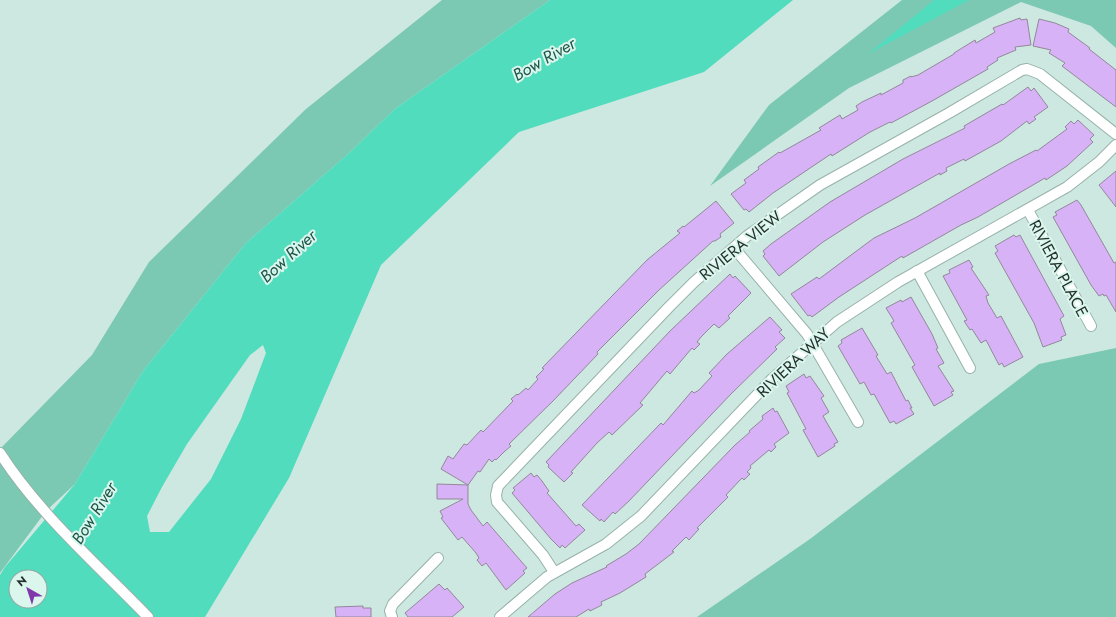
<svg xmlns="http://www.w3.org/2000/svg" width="1116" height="617" font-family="Jost,sans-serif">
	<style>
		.green { fill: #7bc8b3 }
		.water { fill: #51dcbd; fill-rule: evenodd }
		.building { fill: #d8b2f6; stroke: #92889b }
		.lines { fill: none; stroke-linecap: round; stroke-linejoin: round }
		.minor-casing { stroke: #97b2aa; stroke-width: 12 }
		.minor { stroke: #fff; stroke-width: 10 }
		.labels { text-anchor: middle; stroke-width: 4; stroke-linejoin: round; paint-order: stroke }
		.street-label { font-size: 16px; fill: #26312e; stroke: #daf6ed }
		.water-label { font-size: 17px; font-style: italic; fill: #1d5649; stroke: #daf6ed }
	</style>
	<rect width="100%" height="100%" fill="#cde8e0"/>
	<g class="green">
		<path d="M 442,0 L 550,0 L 396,108 L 348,154 L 246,243 L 143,371 L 75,484 L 46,511 L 0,573 L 0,453 L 41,505 L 1,448 L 92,355 L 149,262 L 306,109 Z"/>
		<path d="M 902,0 L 1116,0 L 1116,48 L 1091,26 L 1021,2 L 849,88 L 710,186 L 769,105 Z"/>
		<path d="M 1116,348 L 1116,617 L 697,617 L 810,539 L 1039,364 Z"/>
	</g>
	<g class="water">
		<path d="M 550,0 L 793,0 L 704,72 L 519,132 L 381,265 L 289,478 L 205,617 L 0,617 L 0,575 L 5,567 L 75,484 L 143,371 L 246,243 L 348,154 L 396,108 ZM 263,345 L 266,353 L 241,419 L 211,479 L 169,532 L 150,532 L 147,516 L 162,487 L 187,444 L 250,355 ZM 16,577 L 40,577 L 40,601 L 16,601 Z"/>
		<path d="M 934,0 L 969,0 L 868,54 Z"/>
	</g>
	<g class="building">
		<path d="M 1020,18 L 1021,20 L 1027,19 L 1031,45 L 1015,47 L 1016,50 L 997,58 L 998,60 L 987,67 L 988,69 L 932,101 L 891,123 L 890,122 L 870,132 L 832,156 L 831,154 L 773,193 L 749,212 L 746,209 L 744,210 L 731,194 L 746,183 L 744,180 L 759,169 L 758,167 L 779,152 L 780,153 L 821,130 L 819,128 L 840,115 L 842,119 L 858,110 L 856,106 L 862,102 L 881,93 L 881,95 L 903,83 L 903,80 L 911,76 L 911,77 L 918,75 L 954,54 L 954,53 L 975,40 L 976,43 L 995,32 L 993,28 Z"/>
		<path d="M 1039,19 L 1055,23 L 1069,29 L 1068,32 L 1090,48 L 1089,49 L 1116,70 L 1116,107 L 1062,66 L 1065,63 L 1049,53 L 1051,50 L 1033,46 Z"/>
		<path d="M 1028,87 L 1031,91 L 1034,88 L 1048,107 L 1034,117 L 1036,119 L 1029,124 L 1027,121 L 1001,141 L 965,161 L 964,159 L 946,168 L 947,171 L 940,175 L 940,173 L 865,215 L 823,242 L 779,276 L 763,256 L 765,254 L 763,251 L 771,244 L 830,202 L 903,159 L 965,128 L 964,126 L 1002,104 L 1003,105 Z"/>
		<path d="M 1078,120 L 1094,135 L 1090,139 L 1093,142 L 1067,166 L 1046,180 L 1045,178 L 978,217 L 961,225 L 903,258 L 902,256 L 839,297 L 812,317 L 810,315 L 808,316 L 791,294 L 817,277 L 819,279 L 874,238 L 915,218 L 1009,164 L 1036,150 L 1037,151 L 1067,129 L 1065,127 L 1071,121 L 1074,124 Z"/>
		<path d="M 1116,171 L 1116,207 L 1099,185 Z"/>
		<path d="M 1077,200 L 1081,205 L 1114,263 L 1116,262 L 1116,312 L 1106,295 L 1104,296 L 1103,294 L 1099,296 L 1091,285 L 1053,217 L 1057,215 L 1055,212 Z"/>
		<path d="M 716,201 L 734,223 L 720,234 L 721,237 L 715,241 L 713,241 L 659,290 L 597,352 L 598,354 L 553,401 L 509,444 L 511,446 L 505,451 L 496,460 L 495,459 L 492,462 L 489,459 L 480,472 L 478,471 L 468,485 L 468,504 L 471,510 L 483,526 L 487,522 L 527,568 L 523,571 L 525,573 L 506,590 L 486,563 L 482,566 L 477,560 L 479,558 L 476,553 L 462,537 L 458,540 L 441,518 L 443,517 L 440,511 L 463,499 L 437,499 L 437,484 L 468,485 L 441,469 L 448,456 L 453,459 L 464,444 L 467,445 L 481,430 L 483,432 L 513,401 L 511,399 L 517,394 L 518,395 L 526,388 L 528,390 L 538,379 L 536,377 L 544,369 L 542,368 L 647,260 L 680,233 L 677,231 L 683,226 L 684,227 Z"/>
		<path d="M 1014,235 L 1016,237 L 1020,235 L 1064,316 L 1060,319 L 1066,335 L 1061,337 L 1062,340 L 1043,347 L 1034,323 L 995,253 L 998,251 L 995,246 Z"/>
		<path d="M 969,260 L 973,267 L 971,268 L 989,295 L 986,296 L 988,303 L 997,318 L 1001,316 L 1023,357 L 1004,367 L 1002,363 L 999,365 L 986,340 L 981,343 L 972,329 L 970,330 L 964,321 L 967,320 L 943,276 L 950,273 L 949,270 Z"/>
		<path d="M 730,274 L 733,278 L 735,276 L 751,293 L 728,316 L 730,318 L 719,328 L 714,324 L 701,337 L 697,342 L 700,344 L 694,350 L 692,348 L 670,374 L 667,371 L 640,403 L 643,405 L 612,435 L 609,432 L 597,443 L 571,472 L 573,473 L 564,482 L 548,467 L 549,465 L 546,462 L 670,331 Z"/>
		<path d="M 911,297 L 932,334 L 938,348 L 936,349 L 944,363 L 938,366 L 954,391 L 951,392 L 953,395 L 934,406 L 912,367 L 915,365 L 891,323 L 894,321 L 886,308 L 901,300 L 902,302 Z"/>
		<path d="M 770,317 L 782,330 L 779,332 L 785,338 L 775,347 L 777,349 L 731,394 L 629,501 L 615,514 L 613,512 L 604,522 L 601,519 L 600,521 L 582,505 L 661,423 L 663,425 L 692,391 L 694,393 L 699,390 L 712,376 L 709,373 L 727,354 Z"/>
		<path d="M 862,328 L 878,355 L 876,356 L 887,374 L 891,372 L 906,401 L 908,400 L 912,408 L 910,408 L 914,414 L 896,424 L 894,421 L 890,423 L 874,394 L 871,395 L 864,382 L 860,384 L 838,346 L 842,343 L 841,340 Z"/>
		<path d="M 804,374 L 806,378 L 810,376 L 824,396 L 821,398 L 829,412 L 823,416 L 838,442 L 834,444 L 835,446 L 818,457 L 803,430 L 806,429 L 787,393 L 789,392 L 786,386 Z"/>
		<path d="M 773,408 L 775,412 L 777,411 L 789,433 L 774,444 L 776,447 L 771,452 L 769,450 L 750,466 L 751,468 L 747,472 L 750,474 L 744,480 L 742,478 L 726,495 L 728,497 L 697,528 L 699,529 L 689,540 L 686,537 L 672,551 L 674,552 L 645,574 L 646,577 L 620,593 L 601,602 L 602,605 L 590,611 L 589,609 L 576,617 L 528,617 L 555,594 L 572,583 L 607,567 L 606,566 L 626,554 L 639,544 L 735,445 L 750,432 L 749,431 L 763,419 L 762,416 Z"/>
		<path d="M 531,473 L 534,477 L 537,475 L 542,481 L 549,491 L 547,493 L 576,526 L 579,524 L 585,530 L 565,548 L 562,545 L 560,548 L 551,539 L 512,493 L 515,490 L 513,488 Z"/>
		<path d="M 439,584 L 445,590 L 447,588 L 464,607 L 452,617 L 408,617 L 405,613 Z"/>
		<path d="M 363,606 L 363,608 L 371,608 L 371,617 L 336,617 L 335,607 Z"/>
	</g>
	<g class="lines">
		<defs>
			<g id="minor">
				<path d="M 1028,210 L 1091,326"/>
				<path d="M 734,248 L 807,334 L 858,422"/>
				<path d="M 917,271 L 970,368"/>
				<path d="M 0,453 C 39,514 98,565 148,617"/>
				<path d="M 554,572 L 543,555 L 497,502 L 496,495 L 498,486 L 669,307 L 694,282 L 747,236 L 820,185 L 949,113 L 1022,70 L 1027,69 L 1040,74 L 1116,134"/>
				<path d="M 392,617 L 390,611 L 393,604 L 438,558"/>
				<path d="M 500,617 L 547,577 L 606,544 L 641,516 L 772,379 L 837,322 L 898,282 L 1067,187 L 1099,162 L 1116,145"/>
			</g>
		</defs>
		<use href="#minor" class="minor-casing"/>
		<use href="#minor" class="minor"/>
	</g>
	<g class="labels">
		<g class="street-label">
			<text transform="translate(740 245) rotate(-39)" y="6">RIVIERA VIEW</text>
			<text transform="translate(1059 268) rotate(62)" y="6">RIVIERA PLACE</text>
			<text transform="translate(793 362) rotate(-43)" y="6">RIVIERA WAY</text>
		</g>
		<g class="water-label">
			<text transform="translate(544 59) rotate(-30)" y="6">Bow River</text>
			<text transform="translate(288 256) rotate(-42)" y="6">Bow River</text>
			<text transform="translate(94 513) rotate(-58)" y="6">Bow River</text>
		</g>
	</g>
	<g transform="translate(28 589) rotate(321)"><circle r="19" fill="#daf6ed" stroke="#92a7a1"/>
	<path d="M0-3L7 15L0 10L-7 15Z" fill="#7f37aa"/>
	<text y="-6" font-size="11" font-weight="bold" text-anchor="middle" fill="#26312e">N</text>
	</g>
</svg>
